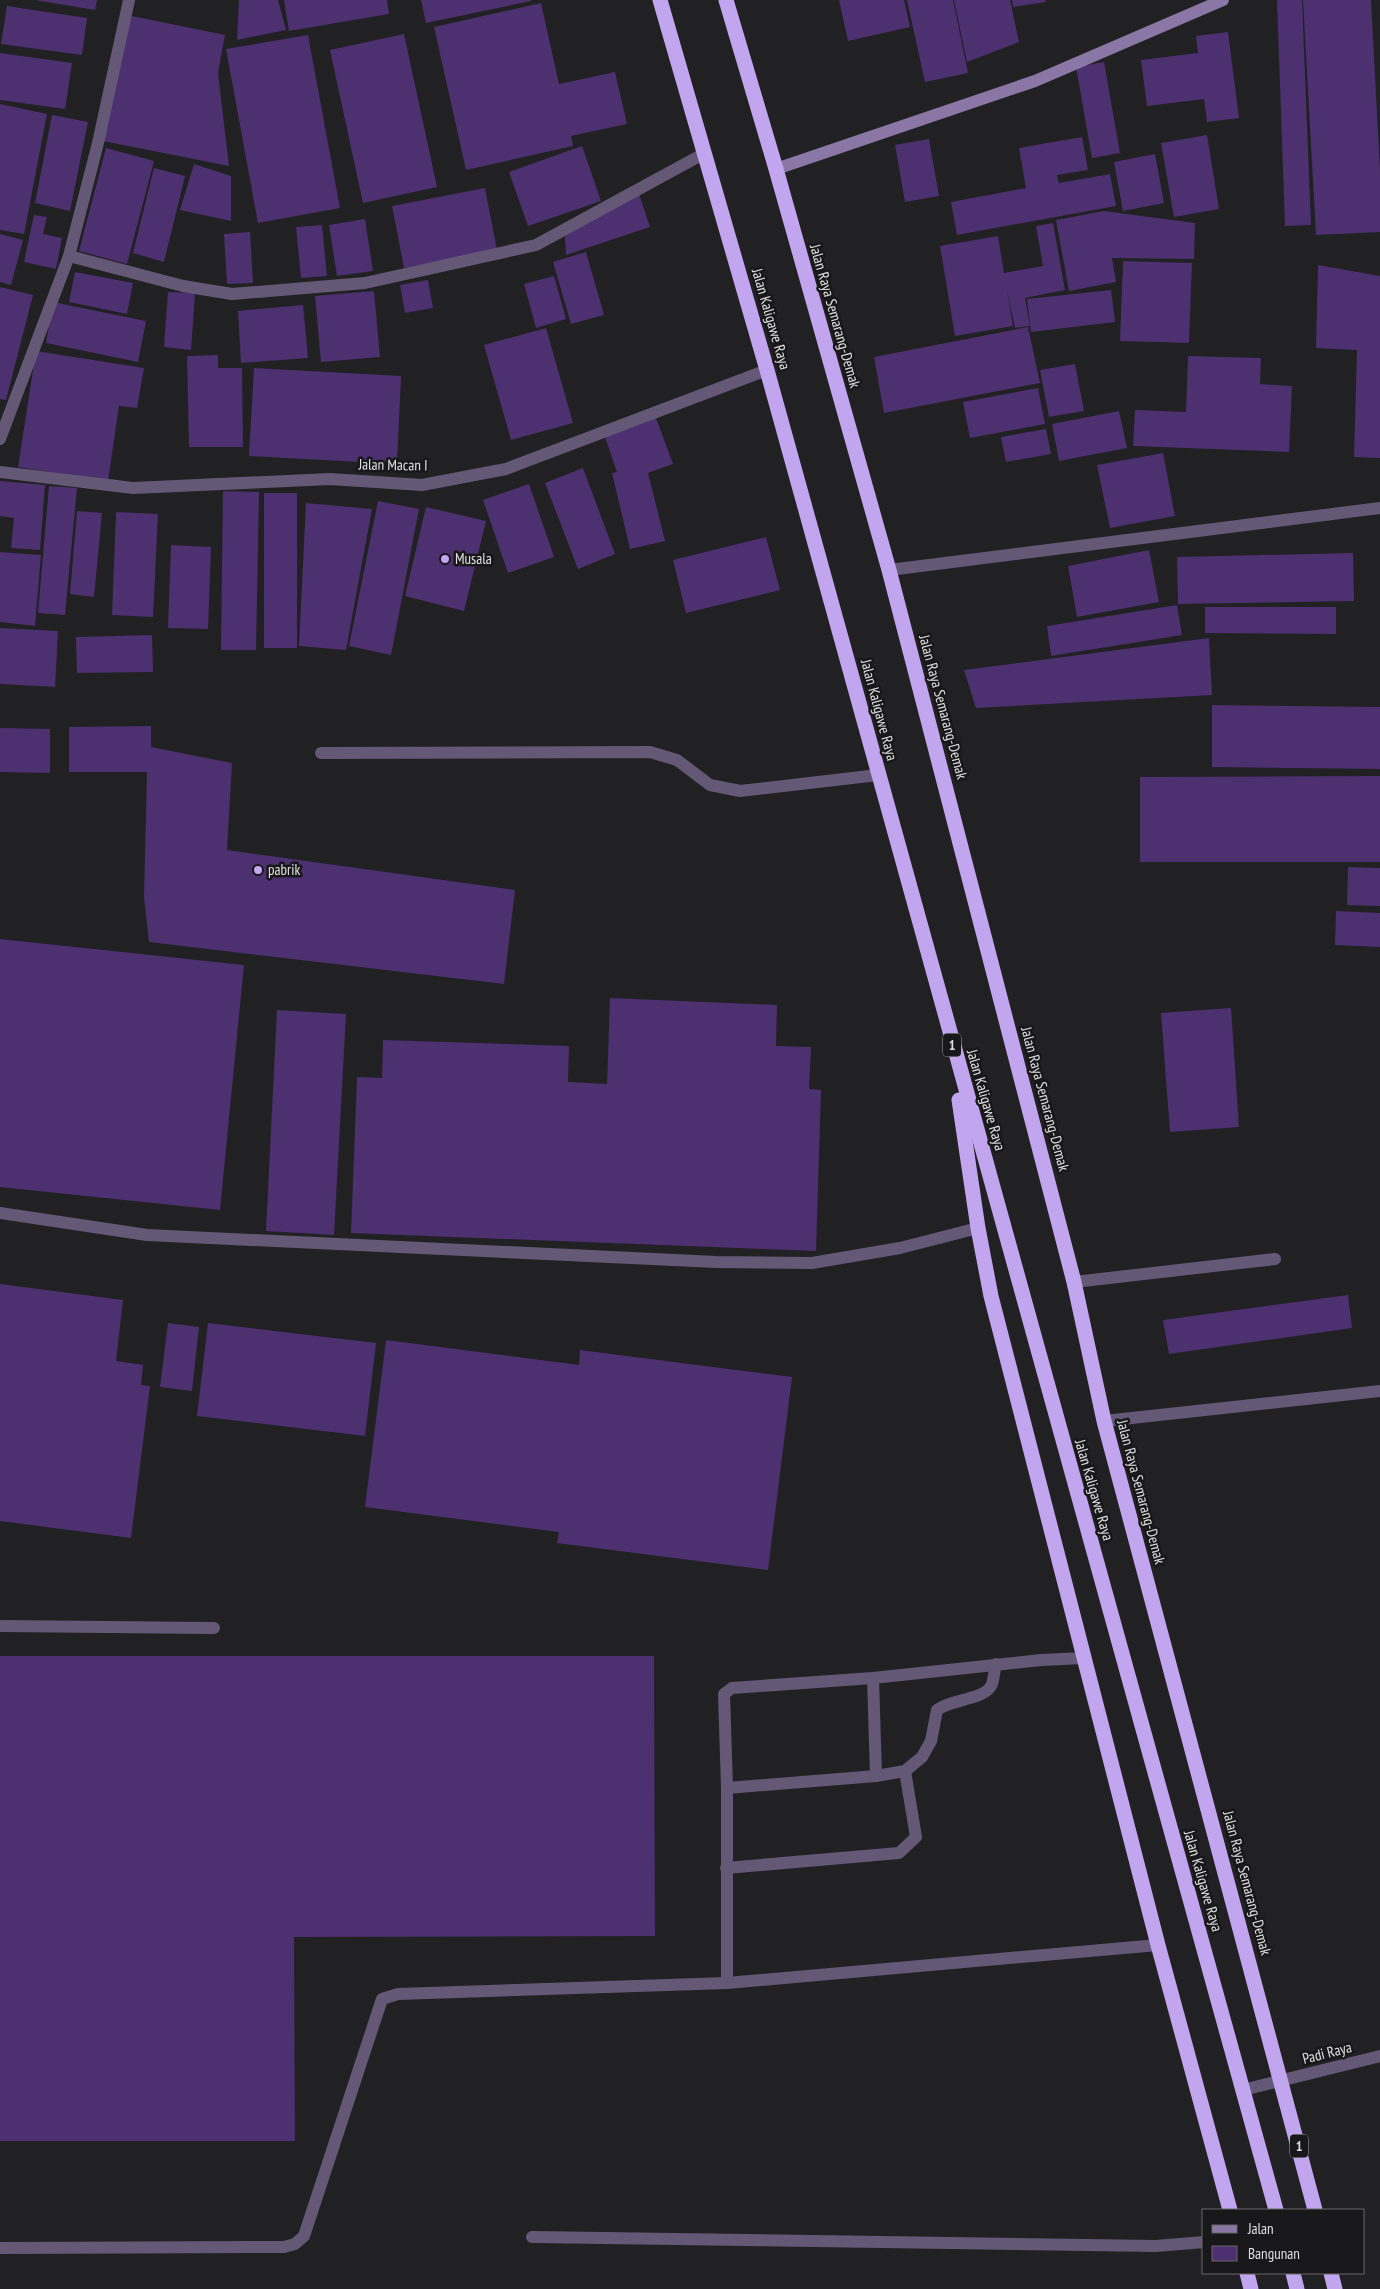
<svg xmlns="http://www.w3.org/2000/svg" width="1380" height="2289" font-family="'PT Sans Narrow',sans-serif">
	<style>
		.building { fill: #4c306f }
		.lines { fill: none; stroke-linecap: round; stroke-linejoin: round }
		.lane { stroke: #645876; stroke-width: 12 }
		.street { stroke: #645876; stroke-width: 12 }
		.secondary { stroke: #8a77a6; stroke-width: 12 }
		.highway { stroke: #c2a5ef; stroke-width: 15 }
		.poi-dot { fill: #c4a7f1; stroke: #181719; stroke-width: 2 }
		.labels { text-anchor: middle; stroke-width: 5; stroke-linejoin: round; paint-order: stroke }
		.shield { fill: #181719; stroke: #a4a4a5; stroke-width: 1 }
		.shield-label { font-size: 14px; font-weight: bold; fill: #e0e0e1 }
		.street-label { font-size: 15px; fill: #e0e0e1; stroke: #181719 }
		.poi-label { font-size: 15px; fill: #e0e0e1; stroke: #181719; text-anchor: start }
	</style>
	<rect width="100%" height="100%" fill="#212023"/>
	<g class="building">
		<path d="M 35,0 L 97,0 L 95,10 Z"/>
		<path d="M 239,0 L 278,0 L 286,30 L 237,40 Z"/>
		<path d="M 284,0 L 387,0 L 389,14 L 289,31 Z"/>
		<path d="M 421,0 L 531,0 L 531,1 L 426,23 Z"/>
		<path d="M 839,0 L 904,0 L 910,27 L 848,41 Z"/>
		<path d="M 907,0 L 953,0 L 968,73 L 925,82 Z"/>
		<path d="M 954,0 L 1010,0 L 1019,42 L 967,62 Z"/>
		<path d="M 1012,0 L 1045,0 L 1046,2 L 1013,7 Z"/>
		<path d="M 1277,0 L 1302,0 L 1311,225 L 1285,226 Z"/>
		<path d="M 1303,0 L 1371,0 L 1380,171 L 1380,232 L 1316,235 Z"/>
		<path d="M 541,3 L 559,84 L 615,72 L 627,124 L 571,136 L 573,146 L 466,170 L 434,27 Z"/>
		<path d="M 7,6 L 87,18 L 82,55 L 1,44 Z"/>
		<path d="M 127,15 L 225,35 L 218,73 L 229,166 L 103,141 Z"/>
		<path d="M 1228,32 L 1239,118 L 1207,122 L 1204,99 L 1147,106 L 1141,60 L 1198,53 L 1196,36 Z"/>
		<path d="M 404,34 L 437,187 L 363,203 L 330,50 Z"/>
		<path d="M 308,35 L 340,208 L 258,223 L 226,49 Z"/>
		<path d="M 0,53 L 72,63 L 65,109 L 0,100 Z"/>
		<path d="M 1104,62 L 1120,153 L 1092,158 L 1076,67 Z"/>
		<path d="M 0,104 L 47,114 L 24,234 L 0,230 Z"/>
		<path d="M 52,115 L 88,122 L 70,211 L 35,203 Z"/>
		<path d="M 1207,135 L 1219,209 L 1174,217 L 1161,143 Z"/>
		<path d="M 1082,137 L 1088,170 L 1057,175 L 1059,183 L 1110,174 L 1116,206 L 957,235 L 951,202 L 1026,188 L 1019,148 Z"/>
		<path d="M 929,139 L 939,196 L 905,202 L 895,145 Z"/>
		<path d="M 582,146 L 601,201 L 528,226 L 509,172 Z"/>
		<path d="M 106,148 L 154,161 L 127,264 L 79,251 Z"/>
		<path d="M 1155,154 L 1164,203 L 1123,211 L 1114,162 Z"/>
		<path d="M 194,164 L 231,176 L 231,221 L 180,210 Z"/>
		<path d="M 154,168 L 185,176 L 164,262 L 133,253 Z"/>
		<path d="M 485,188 L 497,250 L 404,268 L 392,206 Z"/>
		<path d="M 639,194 L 650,227 L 566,255 L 565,236 Z"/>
		<path d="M 1104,211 L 1195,223 L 1194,259 L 1112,258 L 1116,282 L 1069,291 L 1056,220 Z"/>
		<path d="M 34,215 L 47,217 L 43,234 L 62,238 L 56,269 L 24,262 Z"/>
		<path d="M 365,219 L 373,271 L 337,276 L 329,225 Z"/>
		<path d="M 1053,223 L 1065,290 L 1025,298 L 1030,326 L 1015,328 L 1007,291 L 1013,326 L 955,336 L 940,246 L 998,236 L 1004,273 L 1043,266 L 1036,226 Z"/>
		<path d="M 322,225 L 327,276 L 301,278 L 296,227 Z"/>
		<path d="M 250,232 L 253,283 L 227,284 L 224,234 Z"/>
		<path d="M 0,234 L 23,240 L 11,285 L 0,282 Z"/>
		<path d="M 586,252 L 604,315 L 571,324 L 553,262 Z"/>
		<path d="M 1123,261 L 1192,263 L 1189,343 L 1120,341 Z"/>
		<path d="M 1318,265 L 1380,276 L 1380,458 L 1354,457 L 1357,350 L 1316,348 Z"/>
		<path d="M 75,272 L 133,283 L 127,314 L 69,302 Z"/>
		<path d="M 554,276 L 566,319 L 536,328 L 524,284 Z"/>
		<path d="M 428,280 L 433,308 L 405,313 L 400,285 Z"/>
		<path d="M 0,287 L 33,295 L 6,400 L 0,399 Z"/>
		<path d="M 1111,290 L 1115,322 L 1031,332 L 1027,299 Z"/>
		<path d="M 374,291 L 380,357 L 321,362 L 315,296 Z"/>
		<path d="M 168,292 L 195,293 L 191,350 L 164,347 Z"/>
		<path d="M 53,302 L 146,321 L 138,362 L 46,343 Z"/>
		<path d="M 303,305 L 308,358 L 241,363 L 238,311 Z"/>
		<path d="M 1028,327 L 1040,383 L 884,413 L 874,357 Z"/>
		<path d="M 546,328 L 573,423 L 511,440 L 484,345 Z"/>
		<path d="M 36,351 L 144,368 L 137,408 L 119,406 L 108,481 L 18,467 Z"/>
		<path d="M 218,355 L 218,368 L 242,368 L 243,447 L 189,447 L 187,356 Z"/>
		<path d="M 1188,356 L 1261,358 L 1260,384 L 1292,386 L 1289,452 L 1133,446 L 1135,410 L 1186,412 Z"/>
		<path d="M 1075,364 L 1084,411 L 1049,417 L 1040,370 Z"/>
		<path d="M 254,368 L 401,376 L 397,464 L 249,456 Z"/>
		<path d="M 1038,388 L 1045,424 L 970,438 L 963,402 Z"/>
		<path d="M 1119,411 L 1127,448 L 1059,461 L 1052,424 Z"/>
		<path d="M 656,418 L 673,464 L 648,473 L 665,541 L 630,549 L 612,473 L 617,472 L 605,437 Z"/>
		<path d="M 1046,429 L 1051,454 L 1006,462 L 1001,437 Z"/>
		<path d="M 1163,453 L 1175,516 L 1110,528 L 1097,465 Z"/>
		<path d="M 583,468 L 615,554 L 578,569 L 545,483 Z"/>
		<path d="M 0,481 L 45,485 L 40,550 L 11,548 L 14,518 L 0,516 Z"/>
		<path d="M 529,484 L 554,557 L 508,573 L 483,500 Z"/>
		<path d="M 49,486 L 77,488 L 65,615 L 38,613 Z"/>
		<path d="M 223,491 L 259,492 L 256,650 L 221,650 Z"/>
		<rect x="264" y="493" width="33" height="155"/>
		<path d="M 378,501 L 419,509 L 391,655 L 349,646 Z"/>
		<path d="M 306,503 L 372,509 L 346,650 L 299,646 Z"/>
		<path d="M 426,507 L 486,521 L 464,611 L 405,596 Z"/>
		<path d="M 77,511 L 102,513 L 94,597 L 70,594 Z"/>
		<path d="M 116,512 L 158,514 L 153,617 L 112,615 Z"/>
		<path d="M 766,537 L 780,590 L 686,613 L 673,560 Z"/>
		<path d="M 171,545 L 211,547 L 208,629 L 168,628 Z"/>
		<path d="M 1149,550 L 1159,602 L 1077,617 L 1068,566 Z"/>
		<path d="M 0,552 L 41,555 L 35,626 L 0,622 Z"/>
		<path d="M 1353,553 L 1354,601 L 1178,604 L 1177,557 Z"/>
		<path d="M 1177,605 L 1182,635 L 1051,656 L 1047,626 Z"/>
		<path d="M 1205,607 L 1336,607 L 1336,634 L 1205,633 Z"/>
		<path d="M 0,628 L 58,631 L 55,687 L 0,684 Z"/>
		<path d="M 152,635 L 153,672 L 77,673 L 76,637 Z"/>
		<path d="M 1209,638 L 1212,695 L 976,708 L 964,670 Z"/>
		<path d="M 1212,705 L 1380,707 L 1380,769 L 1212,767 Z"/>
		<path d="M 151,726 L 151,747 L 232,763 L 227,850 L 515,890 L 504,984 L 149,942 L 144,897 L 147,772 L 69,772 L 69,727 Z"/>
		<path d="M 0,728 L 50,729 L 50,773 L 0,772 Z"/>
		<path d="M 1380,776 L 1380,862 L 1140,862 L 1140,777 Z"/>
		<path d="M 1348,867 L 1380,868 L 1380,906 L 1347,905 Z"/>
		<path d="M 1336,911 L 1380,913 L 1380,947 L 1335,945 Z"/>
		<path d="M 0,939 L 244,965 L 220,1210 L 0,1187 Z"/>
		<path d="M 610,998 L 777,1005 L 776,1046 L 811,1047 L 809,1089 L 821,1090 L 816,1251 L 351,1233 L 357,1077 L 382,1078 L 383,1040 L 569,1046 L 568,1082 L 607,1084 Z"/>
		<path d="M 1231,1008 L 1239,1127 L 1170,1132 L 1161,1013 Z"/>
		<path d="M 277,1010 L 346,1014 L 334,1235 L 266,1231 Z"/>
		<path d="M 0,1284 L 123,1300 L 116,1361 L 143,1365 L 141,1385 L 150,1386 L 131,1538 L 0,1521 Z"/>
		<path d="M 1348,1295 L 1352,1328 L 1169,1354 L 1163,1320 Z"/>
		<path d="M 168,1323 L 199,1327 L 192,1391 L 160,1387 Z"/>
		<path d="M 208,1323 L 376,1343 L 365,1436 L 197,1416 Z"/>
		<path d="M 386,1340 L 579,1365 L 580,1350 L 792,1377 L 768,1570 L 557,1543 L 559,1532 L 365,1507 Z"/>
		<path d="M 0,1656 L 654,1656 L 655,1936 L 294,1937 L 295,2141 L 0,2141 Z"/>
	</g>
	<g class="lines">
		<g class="lane">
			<path d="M 889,570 L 1380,508"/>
			<path d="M 321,753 L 650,752 L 677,760 L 710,785 L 740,791 L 878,775"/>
			<path d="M 0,1213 L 147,1235 L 716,1262 L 812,1263 L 900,1248 L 978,1228"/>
			<path d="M 1074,1282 L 1275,1259"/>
			<path d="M 1104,1421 L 1380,1391"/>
			<path d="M 0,1626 L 214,1628"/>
			<path d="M 1084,1658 L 1041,1660 L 873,1678 L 732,1688 L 724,1694 L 727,1788 L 727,1983 L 1158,1945"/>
			<path d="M 873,1678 L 876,1776"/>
			<path d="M 727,1788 L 876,1776 L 905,1771 L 922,1757 L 931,1741 L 937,1710 C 951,1699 986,1700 992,1684 C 994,1678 994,1671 996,1664"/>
			<path d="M 726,1868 L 899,1853 L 916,1837 L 905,1771"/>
			<path d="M 532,2237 L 1156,2246 L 1204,2242"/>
			<path d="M 0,2248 L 284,2247 L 295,2244 L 304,2236 L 382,1999 L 398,1994 L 727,1983"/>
		</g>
		<g class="street">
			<path d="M 69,256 L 183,286 L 232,294 L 365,283 L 536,245 L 705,153"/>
			<path d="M 0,439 L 69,256 L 98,143 L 129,0"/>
			<path d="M 0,472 L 133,488 L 330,479 L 422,485 L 506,469 L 767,370"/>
			<path d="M 1243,2090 L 1380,2056"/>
		</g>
		<path class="secondary" d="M 776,169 L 1035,81 L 1223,0"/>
		<g class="highway">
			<path d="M 660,0 L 767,370 L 1276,2210"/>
			<path d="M 726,0 L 776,169 L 889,570 L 1074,1282 L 1104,1421 L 1315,2210"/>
			<path d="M 959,1100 L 978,1228 L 991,1296 L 1158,1945 L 1230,2210"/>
			<path d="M 1247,2273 L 1251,2289"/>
			<path d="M 1293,2273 L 1297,2289"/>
			<path d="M 1331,2273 L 1335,2289"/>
		</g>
	</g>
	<g class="poi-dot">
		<circle cx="445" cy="559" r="5"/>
		<circle cx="258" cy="870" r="5"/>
	</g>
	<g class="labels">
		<g class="shield">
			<rect x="943" y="1033.5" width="18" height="23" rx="4"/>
			<rect x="1290" y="2134.5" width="18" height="23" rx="4"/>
		</g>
		<g class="shield-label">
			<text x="952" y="1050">1</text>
			<text x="1299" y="2151">1</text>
		</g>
		<g class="street-label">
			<text transform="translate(835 316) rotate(74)" y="5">Jalan Raya Semarang-Demak</text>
			<text transform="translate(771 319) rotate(74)" y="5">Jalan Kaligawe Raya</text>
			<text transform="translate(393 465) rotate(1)" y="5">Jalan Macan I</text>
			<text transform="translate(943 707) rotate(75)" y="5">Jalan Raya Semarang-Demak</text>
			<text transform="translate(879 710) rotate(75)" y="5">Jalan Kaligawe Raya</text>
			<text transform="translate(1045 1099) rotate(75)" y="5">Jalan Raya Semarang-Demak</text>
			<text transform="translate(986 1100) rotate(74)" y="5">Jalan Kaligawe Raya</text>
			<text transform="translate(1094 1490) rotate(74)" y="5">Jalan Kaligawe Raya</text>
			<text transform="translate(1141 1492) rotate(75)" y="5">Jalan Raya Semarang-Demak</text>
			<text transform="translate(1203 1881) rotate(74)" y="5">Jalan Kaligawe Raya</text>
			<text transform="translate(1247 1883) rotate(75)" y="5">Jalan Raya Semarang-Demak</text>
			<text transform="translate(1327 2053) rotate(-14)" y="5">Padi Raya</text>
		</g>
		<g class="poi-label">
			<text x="455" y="564">Musala</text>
			<text x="268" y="875">pabrik</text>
		</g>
	</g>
	<rect x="1202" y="2209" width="162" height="65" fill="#181719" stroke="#686769"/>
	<rect x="1212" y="2225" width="25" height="8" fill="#8a77a6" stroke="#686769"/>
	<text x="1248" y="2234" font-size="15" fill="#e0e0e1">Jalan</text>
	<rect x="1212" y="2246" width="25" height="15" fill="#4c306f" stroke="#686769"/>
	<text x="1248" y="2259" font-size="15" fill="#e0e0e1">Bangunan</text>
</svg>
